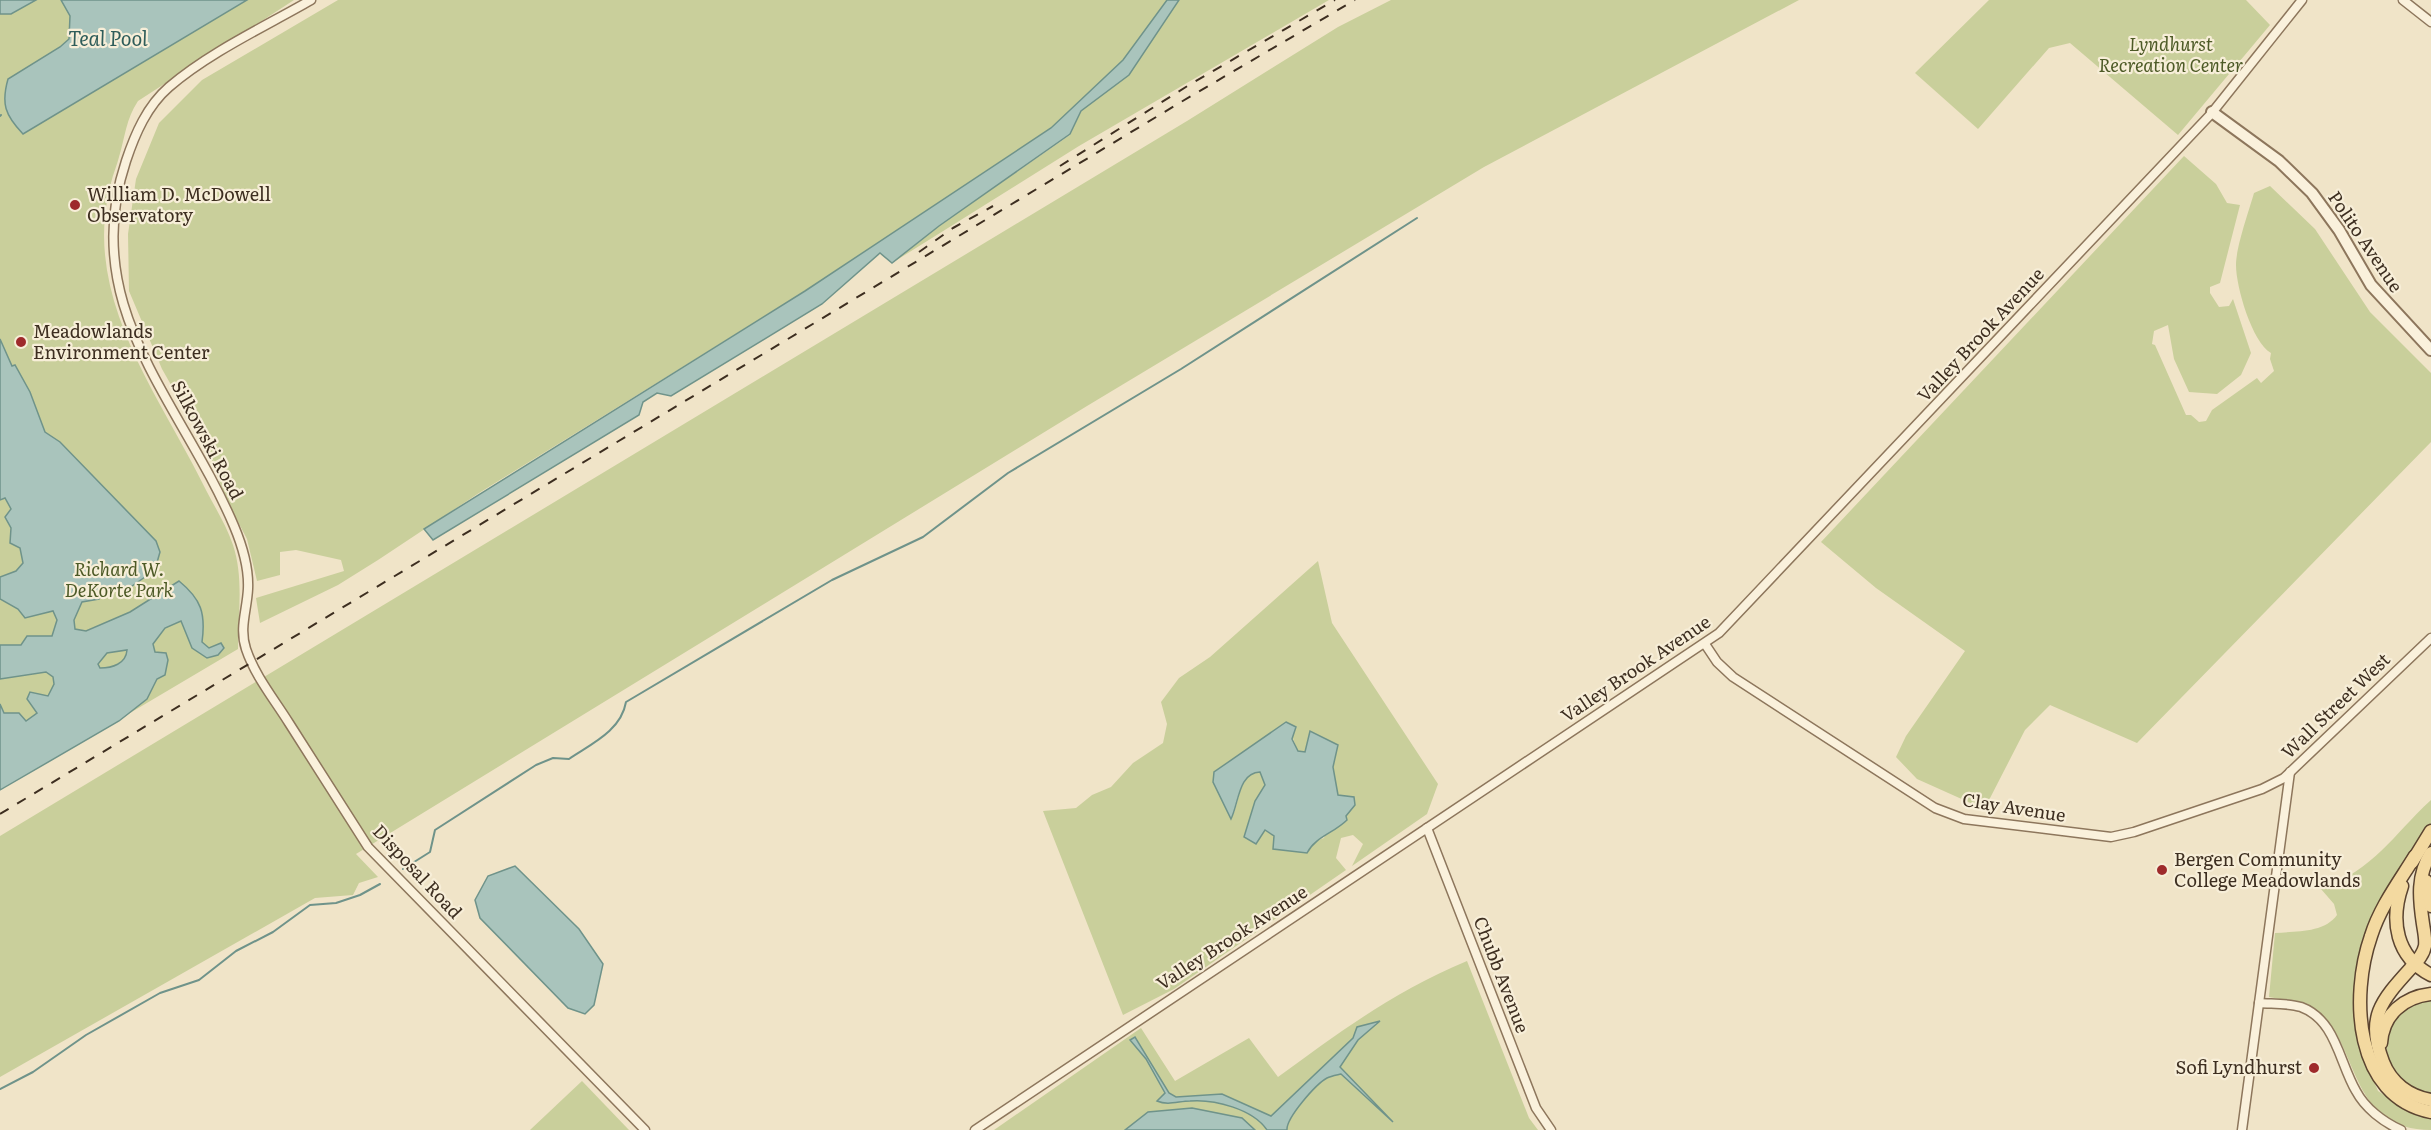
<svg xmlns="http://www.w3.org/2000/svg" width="2431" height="1130" font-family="Literata,serif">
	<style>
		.green { fill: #c9cf9b; fill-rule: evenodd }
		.water { fill: #a9c4bc; stroke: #6f938a; stroke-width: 1.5; fill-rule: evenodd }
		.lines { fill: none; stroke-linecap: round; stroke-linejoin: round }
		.stream { stroke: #6f938a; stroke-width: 2 }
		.minor-casing { stroke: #8d765c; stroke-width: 11 }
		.tertiary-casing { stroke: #8d765c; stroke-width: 14 }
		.primary-casing { stroke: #5b4430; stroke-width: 15 }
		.minor { stroke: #faf1dc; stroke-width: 8 }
		.tertiary { stroke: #faf1dc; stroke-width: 10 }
		.primary { stroke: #f3d9a0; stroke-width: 12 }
		.rail { stroke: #3d2e20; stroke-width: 2; stroke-dasharray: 10 10; stroke-linecap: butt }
		.poi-dot { fill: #9e2a2b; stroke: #f7eed8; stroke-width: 2 }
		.labels { text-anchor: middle; stroke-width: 4.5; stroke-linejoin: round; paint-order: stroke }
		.park-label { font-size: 18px; font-style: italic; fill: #4d5a26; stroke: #f7eed8 }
		.poi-label { font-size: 18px; fill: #3d2e20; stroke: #f7eed8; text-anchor: start }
		.street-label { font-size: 18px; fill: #3d2e20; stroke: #f7eed8 }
		.water-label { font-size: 20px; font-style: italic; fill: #2f5d5a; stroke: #f7eed8 }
	</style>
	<rect width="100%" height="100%" fill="#f0e4c8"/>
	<g class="green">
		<path d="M 0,0 L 294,0 L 138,101 C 126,119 125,137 119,157 C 117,165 113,174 111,183 C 80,297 160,395 207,492 C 216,509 227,527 233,545 C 244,578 238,614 238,649 L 0,790 Z"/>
		<path d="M 338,0 L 1167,0 L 1123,60 L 1051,128 L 805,291 L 479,493 L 378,560 L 338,585 L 260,623 L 256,598 L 344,571 L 341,560 L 296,550 L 280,552 L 280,575 L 257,581 L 247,539 L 225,497 L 208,450 L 162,369 L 129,291 L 128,234 L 136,179 L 159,123 L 202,80 Z"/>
		<path d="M 1179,0 L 1329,0 L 1079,146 L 892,263 L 939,226 L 1070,135 L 1081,111 L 1129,75 Z"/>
		<path d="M 1391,0 L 1799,0 L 1484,167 L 1087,406 L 356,854 L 378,877 L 359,883 L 353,895 L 315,898 L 0,1077 L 0,836 L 1187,121 L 1338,27 Z"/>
		<path d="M 1989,0 L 2246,0 L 2270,25 L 2178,135 L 2070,43 L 2049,48 L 1978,129 L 1915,73 Z"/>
		<path d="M 2184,156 L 2216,184 L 2227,203 L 2240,205 L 2220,283 L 2210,287 L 2210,293 L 2219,307 L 2229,306 L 2233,299 L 2251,353 L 2241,375 L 2217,394 L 2189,392 L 2174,359 L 2168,325 L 2154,331 L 2152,344 L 2155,345 L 2186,415 L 2191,415 L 2199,422 L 2206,421 L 2212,410 L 2257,378 L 2261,383 L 2274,371 L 2270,359 L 2271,353 C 2252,342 2236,287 2236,265 C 2236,247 2249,211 2254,193 L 2270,186 L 2315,229 L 2370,312 L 2431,373 L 2431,442 L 2137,743 L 2050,705 L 2025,730 L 1987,804 L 1975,805 L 1917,779 L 1896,757 L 1906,736 L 1965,651 L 1876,588 L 1821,542 Z"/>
		<path d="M 1318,561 L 1332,623 L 1438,784 L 1427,814 L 1352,866 L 1363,844 L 1353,835 L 1341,838 L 1336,858 L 1346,870 L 1174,989 L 1123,1015 L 1043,811 L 1076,808 L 1092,795 L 1111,787 L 1133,763 L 1163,743 L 1167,724 L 1161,702 L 1179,678 L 1210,657 ZM 1287,722 L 1298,752 L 1305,752 L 1333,767 L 1338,796 L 1324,838 L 1312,842 L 1307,853 L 1274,849 L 1274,836 L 1264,830 L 1259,837 L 1255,801 L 1265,785 L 1260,771 C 1237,773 1241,803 1231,819 L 1214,772 Z"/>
		<path d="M 2431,800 L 2431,824 L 2400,867 L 2370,924 L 2356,974 L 2356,1022 L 2366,1063 L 2378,1091 L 2409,1111 L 2431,1117 L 2431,1130 C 2345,1130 2361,1038 2313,1009 C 2299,1001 2284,1000 2269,997 L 2275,933 C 2297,931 2324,933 2337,915 L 2334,904 L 2321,889 C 2376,868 2391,837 2431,800 Z"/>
		<path d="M 1467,961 L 1529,1118 L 1538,1130 L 994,1130 L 1141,1028 L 1175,1081 L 1249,1038 L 1278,1077 C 1341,1031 1395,991 1467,961 Z"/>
		<path d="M 2431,999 L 2431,1095 L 2427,1095 C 2418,1090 2405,1085 2399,1078 C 2373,1045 2389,1002 2431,999 Z"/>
		<path d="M 582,1081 L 629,1130 L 530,1130 Z"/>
	</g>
	<g class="water">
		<path d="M 0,0 L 36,0 L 11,14 L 0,14 Z"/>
		<path d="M 61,0 L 247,0 L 23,134 C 5,115 1,104 8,79 L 60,47 L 69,39 L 70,16 Z"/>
		<path d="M 1167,0 L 1179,0 L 1129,75 L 1081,111 L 1070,134 L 939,226 L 892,263 L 880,253 L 822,304 L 671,396 L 657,393 L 643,402 L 639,415 L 433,540 L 424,529 L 805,291 L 1051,128 L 1123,60 Z"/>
		<path d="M 0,339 L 12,366 L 15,365 L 30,392 L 45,432 L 60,442 L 156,541 L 160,552 L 156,566 L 145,577 L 132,586 L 109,587 L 99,599 L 82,602 L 74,620 L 75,629 L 86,631 L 130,612 L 179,581 C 201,599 206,613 202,642 L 209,648 L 221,643 L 224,648 L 218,655 L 207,658 L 192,648 L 181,621 L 165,628 L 153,644 L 155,652 L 166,653 L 168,660 L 165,675 L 157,679 L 147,699 L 119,721 L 0,790 L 0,704 L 4,713 L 19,713 L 26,721 L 37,713 L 27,699 L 30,692 L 48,696 L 54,684 L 53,677 L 46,672 L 0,679 L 0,645 L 21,645 L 27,636 L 52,636 L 57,620 L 53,611 L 25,618 L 18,609 L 0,599 L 0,577 L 16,571 L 23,563 L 20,548 L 10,543 L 11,528 L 5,517 L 11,509 L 5,498 L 0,500 ZM 127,650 C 126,664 112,668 100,668 L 98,664 L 107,653 Z"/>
		<path d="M 1286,722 L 1296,727 L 1292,739 L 1298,751 L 1305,752 L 1310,731 L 1338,745 L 1333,767 L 1338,795 L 1354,797 L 1355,805 L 1346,816 L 1347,820 C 1334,833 1315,837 1307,853 L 1273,849 L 1274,836 L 1265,830 L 1256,844 L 1244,837 L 1255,801 L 1265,785 L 1260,772 C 1238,773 1239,803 1231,819 L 1213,782 L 1214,772 Z"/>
		<path d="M 515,866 L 579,929 L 603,964 L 594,1005 L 585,1014 L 568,1008 L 480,918 L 475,900 L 488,876 Z"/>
		<path d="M 1380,1021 L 1358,1040 L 1340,1067 L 1393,1122 L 1341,1074 C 1337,1075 1331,1076 1327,1078 C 1316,1084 1286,1118 1287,1130 L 1267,1130 C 1253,1109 1214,1099 1190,1101 C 1179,1101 1168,1106 1157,1101 L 1165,1093 L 1146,1059 L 1130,1040 L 1135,1037 L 1169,1093 L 1176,1097 L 1222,1094 L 1271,1116 L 1353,1038 L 1357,1027 Z"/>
		<path d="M 1192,1108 L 1242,1118 L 1255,1130 L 1125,1130 L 1148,1112 Z"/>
	</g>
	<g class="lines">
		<g class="stream">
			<path d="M 0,116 L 1,115"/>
			<path d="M 403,869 L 430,852 L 435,830 L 536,765 L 553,758 L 569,759 C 591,744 621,731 626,702 L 832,580 L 923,537 L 1008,473 L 1181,369 L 1417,218"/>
			<path d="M 0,1089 L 33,1072 L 86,1035 L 160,993 L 199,980 L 236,951 L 273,932 L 310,905 L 336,903 L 360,895 L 380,884"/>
		</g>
		<defs>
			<g id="minor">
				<path d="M 311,0 C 264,27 210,52 169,87 C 147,106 135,134 126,161 C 77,308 181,401 234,526 C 242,545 249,568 248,589 C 247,610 239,628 246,649 C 255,676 274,699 289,723 C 315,764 341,805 368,847 L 645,1130"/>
				<path d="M 2403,0 L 2431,22"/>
				<path d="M 1705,644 L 1717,662 L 1733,677 L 1935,808 L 1964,819 L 2111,837 L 2134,832 L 2262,789 L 2284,778 L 2431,638"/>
				<path d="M 1427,828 L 1536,1108 L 1551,1130"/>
				<path d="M 2259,1003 C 2273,1004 2288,1003 2301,1007 C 2336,1020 2339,1062 2356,1091 C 2365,1108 2383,1122 2401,1130"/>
				<path d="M 975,1130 L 1719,633 L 2211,114 L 2302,0"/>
				<path d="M 2242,1130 L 2290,772"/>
			</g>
			<path id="tertiary" d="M 2212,112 L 2279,161 L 2312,193 L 2339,230 L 2371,285 L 2431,350"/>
			<g id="primary">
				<path d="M 2431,853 C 2417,875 2419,898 2423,924 C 2424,931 2426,939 2425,946 C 2423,956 2416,962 2410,969 C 2381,1001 2366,1018 2383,1062 C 2391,1083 2409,1096 2431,1100"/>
				<path d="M 2415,856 C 2399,882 2380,907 2371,936 C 2350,996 2354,1097 2431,1112"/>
				<path d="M 2412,862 L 2431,831"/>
				<path d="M 2426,881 L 2431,906"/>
				<path d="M 2402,886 C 2390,921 2396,957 2431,975"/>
				<path d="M 2381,1043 C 2383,1014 2404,997 2431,994"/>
			</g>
		</defs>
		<use href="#minor" class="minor-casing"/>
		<use href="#tertiary" class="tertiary-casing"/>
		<use href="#primary" class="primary-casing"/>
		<use href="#minor" class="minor"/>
		<use href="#tertiary" class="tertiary"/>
		<use href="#primary" class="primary"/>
		<g class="rail">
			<path d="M 1060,166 L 1189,85 L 1335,0"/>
			<path d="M 919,252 L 953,228 L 993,206"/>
			<path d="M 0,814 L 1181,102 L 1355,0"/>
		</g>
	</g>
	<g class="poi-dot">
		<circle cx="75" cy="205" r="6"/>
		<circle cx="21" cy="342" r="6"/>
		<circle cx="2162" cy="870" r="6"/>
		<circle cx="2314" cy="1068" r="6"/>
	</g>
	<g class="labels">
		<g class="park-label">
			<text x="2171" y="51">Lyndhurst<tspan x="2171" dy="21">Recreation Center</tspan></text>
			<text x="119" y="576">Richard W.<tspan x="119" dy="21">DeKorte Park</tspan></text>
		</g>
		<g class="poi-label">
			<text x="87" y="201">William D. McDowell<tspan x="87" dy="21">Observatory</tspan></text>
			<text x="33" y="338">Meadowlands<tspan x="33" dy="21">Environment Center</tspan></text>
			<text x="2174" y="866">Bergen Community<tspan x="2174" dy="21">College Meadowlands</tspan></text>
			<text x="2302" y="1074" text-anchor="end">Sofi Lyndhurst</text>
		</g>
		<g class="street-label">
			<text transform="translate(2365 242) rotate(56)" y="6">Polito Avenue</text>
			<text transform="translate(1981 335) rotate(-47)" y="6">Valley Brook Avenue</text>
			<text transform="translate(207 440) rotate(62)" y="6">Silkowski Road</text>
			<text transform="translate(1636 669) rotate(-34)" y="6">Valley Brook Avenue</text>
			<text transform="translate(2336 706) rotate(-44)" y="6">Wall Street West</text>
			<text transform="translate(2014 808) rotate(9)" y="6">Clay Avenue</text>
			<text transform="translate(417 872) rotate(47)" y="6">Disposal Road</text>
			<text transform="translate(1232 938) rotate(-33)" y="6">Valley Brook Avenue</text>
			<text transform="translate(1501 975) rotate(69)" y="6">Chubb Avenue</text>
		</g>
		<g class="water-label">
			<text x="108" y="46">Teal Pool</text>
		</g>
	</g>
</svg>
